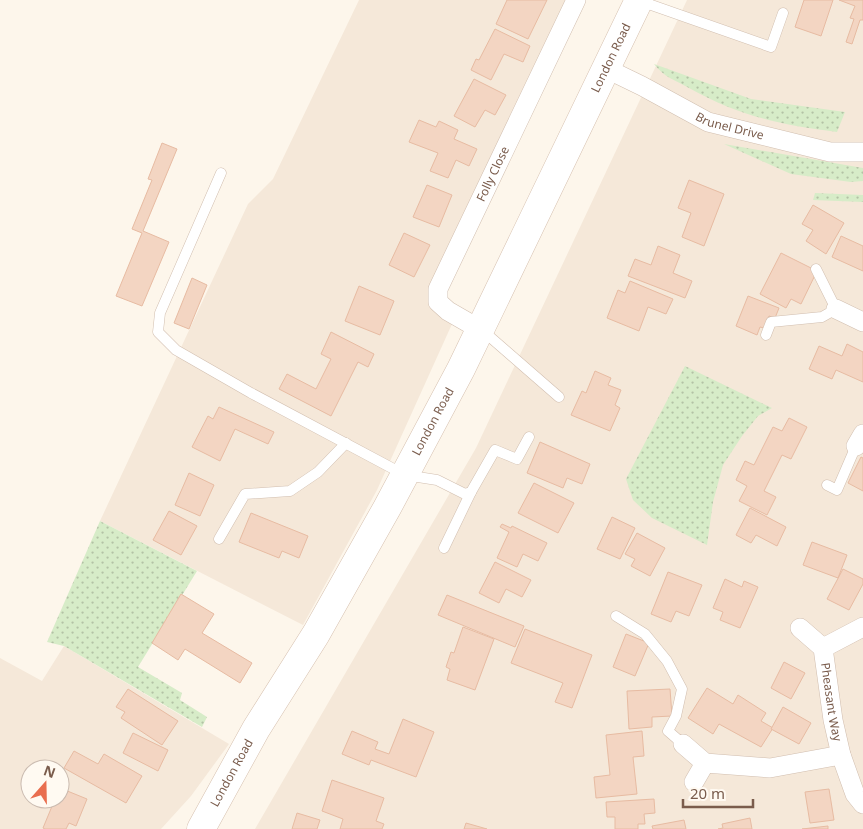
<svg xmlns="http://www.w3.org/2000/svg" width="863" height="829" font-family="'Noto Sans',sans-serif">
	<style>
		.residential { fill: #f5e8d9; fill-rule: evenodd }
		.grass { fill: url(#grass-dots) }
		.building { fill: #f3d5c2; stroke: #e7bba2 }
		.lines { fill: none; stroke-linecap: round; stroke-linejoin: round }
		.lane-casing { stroke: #d1beaf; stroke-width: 11 }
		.street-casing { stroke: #d1beaf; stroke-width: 20 }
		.secondary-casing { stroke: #d6c0af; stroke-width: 29 }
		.lane { stroke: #fff; stroke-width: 10 }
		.street { stroke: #fff; stroke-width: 19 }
		.secondary { stroke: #fff; stroke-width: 28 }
		.labels { text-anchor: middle; stroke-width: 5; stroke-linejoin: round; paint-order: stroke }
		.street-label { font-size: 12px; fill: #7a5c4c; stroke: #fffaf2 }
	</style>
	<defs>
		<pattern id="grass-dots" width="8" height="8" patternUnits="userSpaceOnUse" patternTransform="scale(1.25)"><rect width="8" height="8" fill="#d7ecc8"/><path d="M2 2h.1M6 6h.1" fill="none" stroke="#b3c2a5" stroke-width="1.8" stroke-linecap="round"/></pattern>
	</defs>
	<rect width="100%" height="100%" fill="#fdf6eb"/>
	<g class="residential">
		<path d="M 359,0 L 570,0 L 428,296 L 452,324 L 377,490 L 303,625 L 100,521 L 248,204 L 273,179 Z"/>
		<path d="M 687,0 L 863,0 L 863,829 L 255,829 L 476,448 Z"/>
		<path d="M 64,646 L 229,744 L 191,796 L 161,829 L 0,829 L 0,658 L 42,681 ZM 30,769 L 60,769 L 60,799 L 30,799 Z"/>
	</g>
	<g class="grass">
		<path d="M 654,64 L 751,99 L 845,112 L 837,132 C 780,125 739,116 689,88 C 675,80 665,78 654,64 Z"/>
		<path d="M 724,144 L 863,168 L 863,181 L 851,182 L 791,174 Z"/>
		<path d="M 815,193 L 863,195 L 863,202 L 813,200 Z"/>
		<path d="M 685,366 L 772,408 L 758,416 L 742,436 L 723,465 L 713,502 L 707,545 L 652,518 L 633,500 L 626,479 Z"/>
		<path d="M 100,521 L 197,571 L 138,667 L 182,693 L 180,700 L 207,717 L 202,727 L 64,646 L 47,642 Z"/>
	</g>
	<g class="building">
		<path d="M 507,0 L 547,0 L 528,39 L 496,24 Z"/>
		<path d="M 804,0 L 833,0 L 821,36 L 795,27 Z"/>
		<path d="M 839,0 L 863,0 L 863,20 L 860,20 L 852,44 L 846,42 L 854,19 L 850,18 L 855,6 Z"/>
		<path d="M 495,29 L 530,46 L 523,62 L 504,54 L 491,80 L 471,70 L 476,59 L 479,60 Z"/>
		<path d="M 474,79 L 506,95 L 495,115 L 485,110 L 475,127 L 454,116 Z"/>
		<path d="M 419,120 L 436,127 L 439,121 L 458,130 L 454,139 L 477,149 L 469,166 L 456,160 L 448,178 L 430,171 L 438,153 L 409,142 Z"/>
		<path d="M 162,143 L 177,149 L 143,231 L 169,242 L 142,306 L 116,296 L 142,233 L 132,229 L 152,180 L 148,179 Z"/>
		<path d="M 689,180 L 724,194 L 704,246 L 682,237 L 691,213 L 678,208 Z"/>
		<path d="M 427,185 L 452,195 L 439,227 L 413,217 Z"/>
		<path d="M 813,205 L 844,223 L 826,254 L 806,241 L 813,230 L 802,224 Z"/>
		<path d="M 404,233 L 430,245 L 414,277 L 389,265 Z"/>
		<path d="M 841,236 L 863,246 L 863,271 L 832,257 Z"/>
		<path d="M 658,246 L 680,255 L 673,273 L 692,281 L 685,298 L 628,276 L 635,259 L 651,265 Z"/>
		<path d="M 781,253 L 817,271 L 801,304 L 791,299 L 786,308 L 760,294 Z"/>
		<path d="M 192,278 L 207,285 L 189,329 L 174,323 Z"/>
		<path d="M 630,281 L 673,299 L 666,314 L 648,307 L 639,331 L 607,318 L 618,290 L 625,293 Z"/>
		<path d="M 359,286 L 394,301 L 380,335 L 345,321 Z"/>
		<path d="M 748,296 L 779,308 L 775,318 L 769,316 L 764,328 L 760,327 L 757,335 L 736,326 Z"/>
		<path d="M 331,332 L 374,354 L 368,367 L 358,362 L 331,416 L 279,389 L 287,374 L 316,389 L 331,359 L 321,354 Z"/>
		<path d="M 847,344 L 863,352 L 863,382 L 836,370 L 832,379 L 809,369 L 819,346 L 842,356 Z"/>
		<path d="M 595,371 L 611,378 L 608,385 L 621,390 L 615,405 L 620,408 L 610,431 L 571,415 L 582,391 L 586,393 Z"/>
		<path d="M 219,407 L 274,432 L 268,444 L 235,429 L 220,461 L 192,447 L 208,416 L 213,419 Z"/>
		<path d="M 789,418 L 807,427 L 791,459 L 782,455 L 764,491 L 776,497 L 767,515 L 739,501 L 747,486 L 736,480 L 745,461 L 754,465 L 773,427 L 782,431 Z"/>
		<path d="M 540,442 L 590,464 L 582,484 L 567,478 L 563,488 L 527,473 Z"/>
		<path d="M 861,457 L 863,458 L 863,491 L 848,483 Z"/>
		<path d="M 189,473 L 214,485 L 200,516 L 175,505 Z"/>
		<path d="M 534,483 L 574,503 L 558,533 L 518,513 Z"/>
		<path d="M 750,508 L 786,527 L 777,546 L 756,535 L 751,543 L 736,535 Z"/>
		<path d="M 169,511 L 197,526 L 181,555 L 153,540 Z"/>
		<path d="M 251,513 L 308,536 L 299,558 L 282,551 L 279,558 L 239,542 Z"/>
		<path d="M 612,517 L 635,528 L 620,559 L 597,549 Z"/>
		<path d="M 502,524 L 511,528 L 512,526 L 547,543 L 538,561 L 523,554 L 517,567 L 497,558 L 509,532 L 500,527 Z"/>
		<path d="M 637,533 L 665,548 L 650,576 L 631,566 L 635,559 L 625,554 Z"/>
		<path d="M 812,542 L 847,555 L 838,578 L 803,565 Z"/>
		<path d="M 495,562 L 531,580 L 522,597 L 506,589 L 499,603 L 479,593 Z"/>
		<path d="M 843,569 L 863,579 L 863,584 L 849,610 L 827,599 Z"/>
		<path d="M 668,572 L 702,585 L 689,616 L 676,611 L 671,622 L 651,614 Z"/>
		<path d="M 725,579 L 742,587 L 744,581 L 758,587 L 740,628 L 720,620 L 723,612 L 713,608 Z"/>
		<path d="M 181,594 L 214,614 L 202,633 L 252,663 L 240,683 L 185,649 L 178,660 L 152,643 Z"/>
		<path d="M 447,595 L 524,626 L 515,647 L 438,615 Z"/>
		<path d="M 463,627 L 494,639 L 475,690 L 447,680 L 450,669 L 446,667 L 451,652 L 454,653 Z"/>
		<path d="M 525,629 L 592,655 L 572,708 L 555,702 L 563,683 L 511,663 Z"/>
		<path d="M 626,634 L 649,643 L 635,676 L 613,667 Z"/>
		<path d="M 784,662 L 805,673 L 791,699 L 771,688 Z"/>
		<path d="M 707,688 L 733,704 L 738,695 L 766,713 L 761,721 L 773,728 L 761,747 L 719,724 L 713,734 L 688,718 Z"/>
		<path d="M 128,689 L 178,721 L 162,745 L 121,718 L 125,712 L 116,707 Z"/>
		<path d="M 670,689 L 672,716 L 652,717 L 652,727 L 629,729 L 627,691 Z"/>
		<path d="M 783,707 L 811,723 L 799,744 L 771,729 Z"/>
		<path d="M 403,719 L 434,732 L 416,777 L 371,760 L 369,765 L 342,754 L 352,731 L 378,742 L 375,749 L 389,754 Z"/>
		<path d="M 642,731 L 644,756 L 633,757 L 637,794 L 596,798 L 594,777 L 610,775 L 606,735 Z"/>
		<path d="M 133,733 L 168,750 L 158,771 L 123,753 Z"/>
		<path d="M 74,751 L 98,764 L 104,754 L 142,776 L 126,803 L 64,768 Z"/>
		<path d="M 332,780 L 384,798 L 376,821 L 384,824 L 382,829 L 340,829 L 343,819 L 322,811 Z"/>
		<path d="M 60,788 L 87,799 L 76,826 L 69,823 L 66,829 L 45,829 L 43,828 L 55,799 L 60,799 Z"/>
		<path d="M 829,789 L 834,820 L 810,823 L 805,792 Z"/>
		<path d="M 654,799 L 655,813 L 644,814 L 645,824 L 638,824 L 638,829 L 615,829 L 615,817 L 607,817 L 606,802 Z"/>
		<path d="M 297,813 L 320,820 L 317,829 L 292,829 Z"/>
		<path d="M 750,818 L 752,829 L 718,829 L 723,828 L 722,824 Z"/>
		<path d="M 684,820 L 686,829 L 653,829 L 652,826 Z"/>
		<path d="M 466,823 L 487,829 L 464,829 Z"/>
		<path d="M 828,826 L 828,829 L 802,829 Z"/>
	</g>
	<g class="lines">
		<defs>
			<g id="lane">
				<path d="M 640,1 L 771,47 L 783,13"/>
				<path d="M 221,173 L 160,313 L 158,332 L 176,350 L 251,393 L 405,475 L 437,480 L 465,494 L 471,492 L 495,450 L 517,459 L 529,437"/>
				<path d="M 482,330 L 559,397"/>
				<path d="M 766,335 L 771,322 L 822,317 L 836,309 L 816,269"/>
				<path d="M 827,485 L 837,490 L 856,446"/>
				<path d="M 219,539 L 245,494 L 290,491 L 318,472 L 346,443"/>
				<path d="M 444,548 L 471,492"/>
				<path d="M 616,616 L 645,634 L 667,661 L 682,689 L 676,716 L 668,731 L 683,744"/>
			</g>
			<g id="street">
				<path id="s1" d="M 607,69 L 642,86 L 708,122 L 830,152 L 863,152"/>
				<path d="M 836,309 L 863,322"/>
				<path id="s2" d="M 481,330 L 448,311 L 438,302 L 438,289 L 576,0"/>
				<path d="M 856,446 L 863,434"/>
				<path id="s3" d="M 800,628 L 823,648 L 833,720 L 841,755 L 855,794 L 863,804"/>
				<path d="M 823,648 L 863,627"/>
				<path d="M 683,744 L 705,763 L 770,768 L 841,755"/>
				<path d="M 694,782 L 705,763"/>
			</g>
			<g id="secondary">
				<path id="s4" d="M 201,829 L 256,729 L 316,634 L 387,508 L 461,369 L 639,0"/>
			</g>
		</defs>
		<use href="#lane" class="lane-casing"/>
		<use href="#street" class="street-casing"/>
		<use href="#secondary" class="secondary-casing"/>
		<use href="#lane" class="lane"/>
		<use href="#street" class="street"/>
		<use href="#secondary" class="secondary"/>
	</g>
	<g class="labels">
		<g class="street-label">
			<text dy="4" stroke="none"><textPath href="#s4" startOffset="874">London Road</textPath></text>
			<text dy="4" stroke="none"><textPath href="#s1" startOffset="136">Brunel Drive</textPath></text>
			<text dy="4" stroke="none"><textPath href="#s2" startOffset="192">Folly Close</textPath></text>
			<text dy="4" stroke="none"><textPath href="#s4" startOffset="469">London Road</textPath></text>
			<text dy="4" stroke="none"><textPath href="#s3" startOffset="85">Pheasant Way</textPath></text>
			<text dy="4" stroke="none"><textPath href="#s4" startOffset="64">London Road</textPath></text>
		</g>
	</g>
	<g transform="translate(45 784) rotate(20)"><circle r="24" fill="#fffaf2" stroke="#cabbb0"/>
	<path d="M0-4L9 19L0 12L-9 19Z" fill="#e96e4f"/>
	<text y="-8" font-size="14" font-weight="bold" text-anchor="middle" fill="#7a5c4c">N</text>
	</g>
	<path d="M683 799v8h70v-8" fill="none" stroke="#7a5c4c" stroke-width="2.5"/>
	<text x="690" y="799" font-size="15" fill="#7a5c4c" stroke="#fffaf2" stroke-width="4" paint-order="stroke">20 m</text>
</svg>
